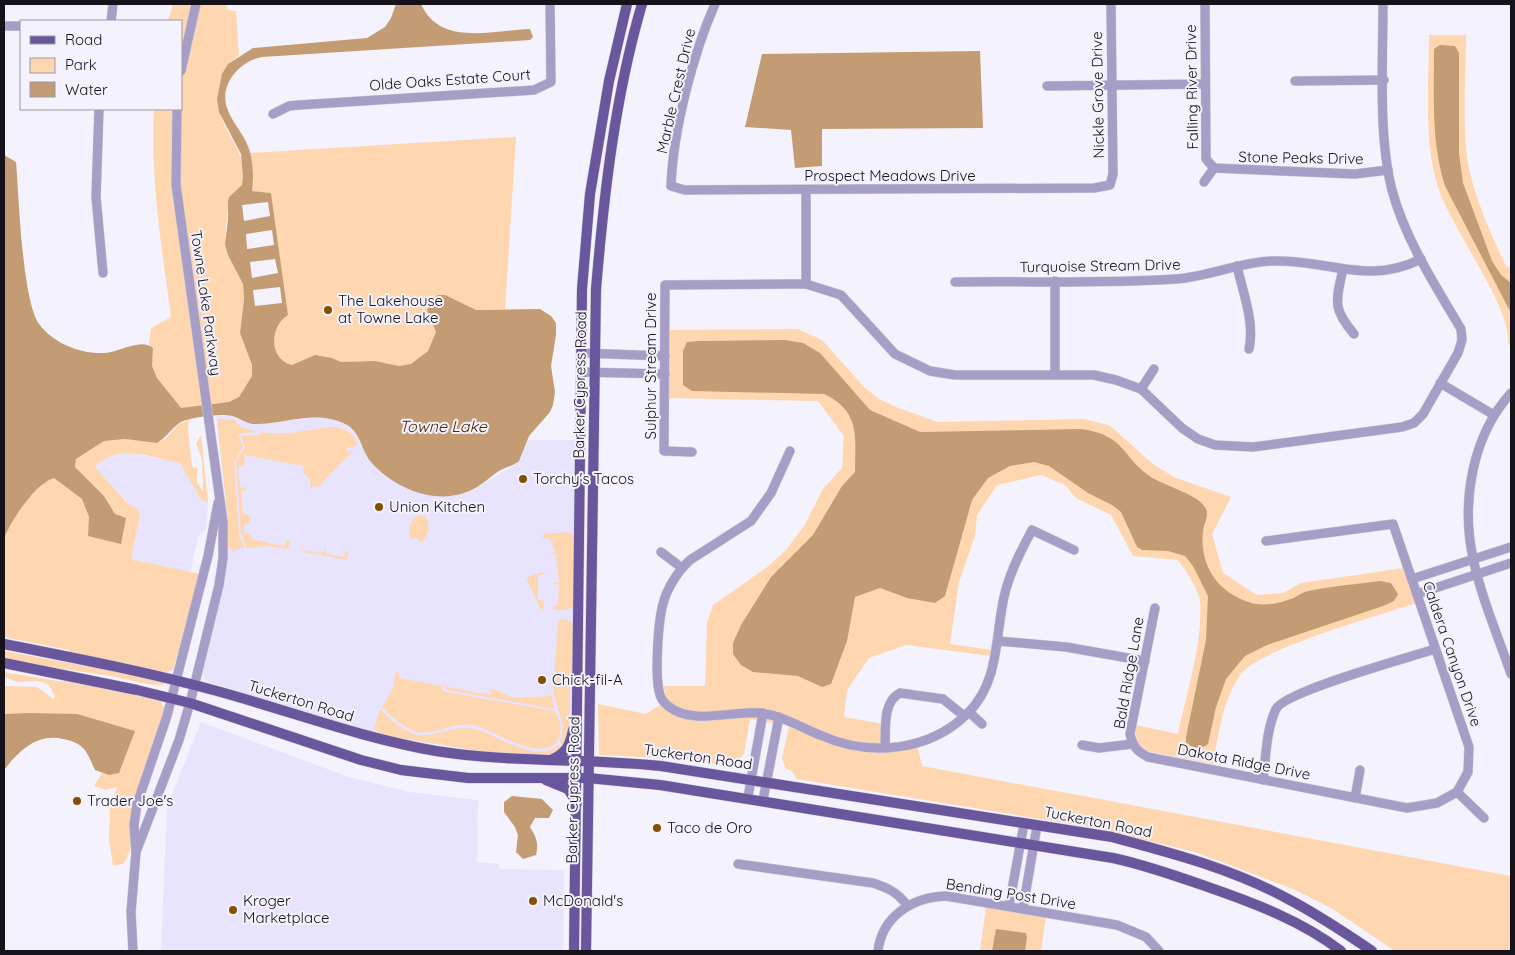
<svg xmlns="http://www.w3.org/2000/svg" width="1515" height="955" font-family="Quicksand,sans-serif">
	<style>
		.built { fill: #e9e4fd }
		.green { fill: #fed6b0 }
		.water { fill: #c49c74 }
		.pier { fill: #f4f2fc }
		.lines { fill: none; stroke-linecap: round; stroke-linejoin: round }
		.minor-casing { stroke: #d0ced8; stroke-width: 10 }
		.major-casing { stroke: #d0ced8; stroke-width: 11 }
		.minor { stroke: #a79ec7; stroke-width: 9 }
		.major { stroke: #69569d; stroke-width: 10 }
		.poi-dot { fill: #864e00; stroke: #f4f2fc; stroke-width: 2 }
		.labels { text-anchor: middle; stroke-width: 4; stroke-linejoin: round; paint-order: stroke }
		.street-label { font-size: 15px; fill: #151319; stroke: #f4f2fc }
		.poi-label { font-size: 15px; fill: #151319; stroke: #f4f2fc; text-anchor: start }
		.water-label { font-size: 16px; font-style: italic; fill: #472b0b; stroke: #f4f2fc }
	</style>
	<rect width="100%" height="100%" fill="#f4f2fc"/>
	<g class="built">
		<path d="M 216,416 L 230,416 L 253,424 L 312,418 L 327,418 L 342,422 L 356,433 L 367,456 L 386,476 L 414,491 L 439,496 L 470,492 L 516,464 L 521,457 L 528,440 L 578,440 L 575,625 L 570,733 L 563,750 L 517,755 L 385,737 L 206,681 L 202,672 L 223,589 L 228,547 L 228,523 Z"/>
		<path d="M 127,452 L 180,463 L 201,500 L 208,502 L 206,529 L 198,536 L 191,572 L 131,559 L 140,516 L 95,467 L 103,458 L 112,454 Z"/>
		<path d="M 201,722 L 349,777 L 409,792 L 478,800 L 477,862 L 499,864 L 499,869 L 564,870 L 563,951 L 161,951 L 167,806 Z"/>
	</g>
	<g class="green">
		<path d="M 173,4 L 225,4 L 228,10 L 236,11 L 239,55 L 228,64 C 226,75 218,103 220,113 C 228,142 247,148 242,185 L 229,197 L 225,237 L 243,284 L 244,299 L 240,333 L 252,365 L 252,376 L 239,397 L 229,402 L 183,409 L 180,408 L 157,378 L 152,366 L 153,348 L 149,344 L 151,328 L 171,317 C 162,248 150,179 154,109 L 181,109 L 181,21 L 168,21 Z"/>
		<path d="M 1429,35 L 1466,35 C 1466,76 1461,135 1470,173 C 1478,206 1492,236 1506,266 L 1511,268 L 1511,346 L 1508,344 C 1512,308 1453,231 1439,190 C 1423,145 1429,82 1429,35 Z"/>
		<path d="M 516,137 L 505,309 L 476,310 L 466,306 L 435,325 L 436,332 L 432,345 L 422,357 L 411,364 L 399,366 L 375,361 L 341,362 L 321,356 L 292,365 C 267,359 271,327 288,315 L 271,193 L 252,191 L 254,182 L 250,153 Z"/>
		<path d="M 798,329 L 822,340 L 864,387 L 879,399 L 896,407 L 937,422 L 1084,419 L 1109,425 L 1154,465 L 1176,478 L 1231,497 L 1212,534 L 1223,573 L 1257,595 L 1283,593 L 1301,583 L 1404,568 L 1416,603 C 1381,615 1258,649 1241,674 C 1222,701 1219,733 1213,764 L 1147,751 L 1136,741 L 1136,725 L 1178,734 C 1187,691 1203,644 1200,600 C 1199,591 1184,566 1177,560 L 1133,556 L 1111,515 L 1076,498 L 1065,485 L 1041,475 L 997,485 L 977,515 L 975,536 L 959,582 L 950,644 L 992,650 L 991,656 L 906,645 L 869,658 L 847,690 L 844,717 L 883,724 L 880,752 L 918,748 L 922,766 L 1511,876 L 1511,951 L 1395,951 L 1331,908 L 1293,889 L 1195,852 L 1101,829 L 797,779 L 792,771 L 786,769 L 782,759 L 789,726 L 750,719 L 744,754 L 739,760 L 721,765 L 683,759 L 599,755 L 598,704 L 646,714 L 667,700 L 663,686 L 705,686 L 707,623 L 713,605 L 766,568 L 786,550 L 804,526 L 823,489 L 842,468 L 844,436 L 818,401 L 668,398 L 670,330 Z"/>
		<path d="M 217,419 L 234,420 L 241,427 L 258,432 L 242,433 L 238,436 L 243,446 L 234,463 L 239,533 L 244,547 L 234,550 L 234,553 L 228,547 L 228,520 Z"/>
		<path d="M 189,420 L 188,430 L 192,467 L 197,468 L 197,483 L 203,491 L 202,459 L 196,444 L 201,435 L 208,502 L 201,500 L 180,463 C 151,458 119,442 95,467 L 128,504 L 138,509 L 140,516 L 131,559 L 200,574 L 173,670 L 162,673 L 71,654 L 69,650 L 4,637 L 4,536 L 23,503 L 48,480 L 54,478 L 82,499 L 89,517 L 115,514 L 104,496 L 75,467 L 76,459 L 104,441 L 125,439 L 157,443 L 165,439 L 179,424 Z"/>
		<path d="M 330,427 C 343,426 353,432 358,445 L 347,448 L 348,452 L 353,451 L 318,487 L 312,486 L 311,492 L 310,480 L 303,472 L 304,466 L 245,455 L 244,466 L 238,467 L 240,487 L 246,488 L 246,490 L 241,491 L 243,514 L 250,515 L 250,524 L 244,525 L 244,533 L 251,533 L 251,539 L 285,546 L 286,540 L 291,542 L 287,549 L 268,546 L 247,548 L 241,534 L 236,461 L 245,447 L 241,436 L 259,435 L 261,432 C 284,436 307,430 330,427 Z"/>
		<path d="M 417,515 L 425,516 C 432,524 428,536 421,543 L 416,537 L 411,540 C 408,531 409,521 417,515 Z"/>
		<path d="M 569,532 L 575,536 L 574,606 L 567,610 L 555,610 L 552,607 L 558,605 L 559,585 L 552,583 L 559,582 L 556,554 L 551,555 L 555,550 L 549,537 L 544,539 L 542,536 L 544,534 Z"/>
		<path d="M 303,543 L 303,550 L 323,553 L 326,548 L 326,554 L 343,557 L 346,551 L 348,552 L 348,558 L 346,560 L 305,552 L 302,549 Z"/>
		<path d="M 541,572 L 545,574 L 538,576 L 538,599 L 544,600 L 543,609 L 541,610 L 526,578 Z"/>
		<path d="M 566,619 L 574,624 C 575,648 572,670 570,694 C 570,713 571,730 565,747 L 560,743 L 563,726 L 553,691 L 558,623 L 559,620 Z"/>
		<path d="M 4,651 L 157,679 L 164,682 L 163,685 C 147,686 132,680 117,677 C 81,671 45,667 8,660 L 4,658 Z"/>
		<path d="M 4,672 L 63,682 L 66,679 L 160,700 L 165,710 C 154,743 139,775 133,809 C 130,825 135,852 123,864 L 113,866 L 109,840 L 110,808 L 117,787 L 105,790 L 94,786 L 102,773 L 109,775 L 135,731 L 27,713 L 4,714 L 4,686 L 37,687 L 53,699 L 55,697 L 49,685 L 39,681 L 18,682 L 4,677 Z"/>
		<path d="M 396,672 L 399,672 L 399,678 L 442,686 L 444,680 L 442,689 L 445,692 L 555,711 L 561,726 L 558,741 C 542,762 499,734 480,727 C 456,718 436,737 416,732 C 404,728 390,715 382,707 L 393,688 Z"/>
		<path d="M 446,681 L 447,687 L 490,695 L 492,689 C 500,691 504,694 511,697 C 516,698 548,697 552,695 L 554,709 L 447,690 L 445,688 Z"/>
		<path d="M 380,709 C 389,718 402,730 414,734 C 435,740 455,722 479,730 C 498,737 541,764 558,745 L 564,748 L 559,753 L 546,756 L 484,752 L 383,735 L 374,729 Z"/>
		<path d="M 986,907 L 1046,917 L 1041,951 L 980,951 Z"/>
	</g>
	<g class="water">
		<path d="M 396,4 L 421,4 C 440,47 493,30 530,29 L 533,37 L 530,40 L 262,57 C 240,61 219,84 227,108 C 232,123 246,136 250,152 C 253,164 254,179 252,191 L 271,193 L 288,315 C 270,326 268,359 292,365 L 315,355 L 332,358 L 341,362 L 375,361 L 399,366 L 411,364 L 428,351 L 436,332 L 427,310 L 432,299 L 438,295 L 445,295 L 476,310 L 540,309 L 551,316 L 556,323 L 556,335 L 551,366 L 555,392 L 553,405 L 550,412 L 529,436 L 519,461 C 513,466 506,467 499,471 C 487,479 478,489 464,493 C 431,504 393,487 371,462 C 361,450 361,433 347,425 C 317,408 284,425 253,424 C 245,423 240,418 232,416 C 219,413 195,417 183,421 C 175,424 166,438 157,443 L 125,439 L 104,441 L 76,459 L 75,467 L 104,496 L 115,514 L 126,518 L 121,544 L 88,536 L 89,517 L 82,499 L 54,478 C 36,483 10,521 4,539 L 4,155 L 16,162 C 19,197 22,299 39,324 C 53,343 80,354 103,353 C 118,353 141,337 153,348 L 152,366 L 157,378 L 181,408 L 229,402 L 239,397 L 252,376 L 252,365 L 240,333 L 244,299 L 243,284 L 228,255 L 225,244 L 228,220 L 228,201 L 229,197 L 242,185 L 243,177 L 241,154 L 219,112 L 217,99 L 222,74 L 228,64 L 253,48 L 367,38 L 385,27 L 391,18 Z"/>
		<path d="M 1440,45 L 1455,46 L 1459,53 L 1459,153 L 1463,183 L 1492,261 L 1501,275 L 1511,283 L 1511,313 L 1445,186 C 1431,143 1434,95 1434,49 Z"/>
		<path d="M 980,51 L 983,128 L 822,129 L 822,166 L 795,168 L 791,130 L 745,127 L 762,54 Z"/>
		<path d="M 785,340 L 803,343 L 820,353 L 870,410 L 920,432 L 1082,429 C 1127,436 1121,457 1151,477 C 1165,486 1200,495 1206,509 C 1209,516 1204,524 1203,531 C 1199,566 1218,593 1251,603 C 1261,606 1278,604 1288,600 C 1296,598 1301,592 1309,591 C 1332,586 1357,584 1380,581 L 1391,583 L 1398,594 L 1394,601 L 1383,606 L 1267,645 L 1245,656 L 1226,679 L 1216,707 L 1208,744 C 1201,750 1191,748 1186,742 L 1186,737 L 1206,640 L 1208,596 L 1193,566 L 1185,556 L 1168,551 L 1142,550 L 1137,547 L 1121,512 L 1112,505 L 1088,493 L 1049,466 L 1034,462 L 1010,466 L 988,478 L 972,500 L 945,596 L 935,603 L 907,598 L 880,588 L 855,597 L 847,641 L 831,684 L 822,687 L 798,676 L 753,672 L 741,665 L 733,654 L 733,643 L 741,625 L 771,577 L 813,535 L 842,486 L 855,472 C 855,436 861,412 824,394 L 692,391 L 683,385 L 683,351 L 687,342 L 699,341 Z"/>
		<path d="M 27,713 L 77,714 L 135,731 L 119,773 L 109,775 L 95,770 C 92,764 89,755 84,749 C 79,743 70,740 63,739 C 37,733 19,751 4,770 L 4,714 Z"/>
		<path d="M 512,796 L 542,799 L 553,810 L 549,818 L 535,818 L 530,827 C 536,837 539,843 536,855 L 523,859 L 516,852 L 518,835 L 515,827 L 504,812 L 504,802 Z"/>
		<path d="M 996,929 L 1026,933 L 1027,937 L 1025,951 L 992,951 Z"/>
	</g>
	<g class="pier">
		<path d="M 268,202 L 270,216 L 244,221 L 242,205 Z"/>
		<path d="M 272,230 L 274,245 L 247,249 L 246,234 Z"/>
		<path d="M 275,259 L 278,273 L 252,278 L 250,262 Z"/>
		<path d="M 280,287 L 282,303 L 255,306 L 253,290 Z"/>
	</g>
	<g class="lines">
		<defs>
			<g id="minor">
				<path d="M 715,4 C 693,54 673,130 671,186 L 685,190 L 1094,188 L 1110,185 L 1113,174 L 1111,4"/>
				<path d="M 1205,4 L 1206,159 L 1214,168"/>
				<path d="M 111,21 L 113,4"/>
				<path d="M 4,26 L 21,26"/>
				<path d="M 181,71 L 196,4"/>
				<path d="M 1295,81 L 1384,80"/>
				<path d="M 1047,86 L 1205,84"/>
				<path d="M 99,109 L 96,197 L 103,273"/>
				<path d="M 273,114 L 289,106 L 299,105 L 534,90 L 551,82 L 550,4"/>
				<path d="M 1214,168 L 1355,174 L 1388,170"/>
				<path d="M 1204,182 L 1214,168"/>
				<path d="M 806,190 L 806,284"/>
				<path d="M 1237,266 C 1243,293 1255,323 1249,349"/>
				<path d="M 1343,269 C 1336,301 1332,308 1354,334"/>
				<path d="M 1055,281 L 1055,374"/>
				<path d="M 955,282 C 1028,281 1102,284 1175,279 C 1208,277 1239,262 1272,261 C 1328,259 1368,286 1421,259"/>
				<path d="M 582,353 L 665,356"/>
				<path d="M 581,372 L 665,374"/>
				<path d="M 1440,383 L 1494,415"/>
				<path d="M 1141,389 L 1154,369"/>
				<path d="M 1511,393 C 1472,436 1461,502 1473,558 C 1481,597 1498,636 1511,674"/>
				<path d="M 790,451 L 771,493 L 751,521 L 690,560 C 678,571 667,588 663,604 C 658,622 655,673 659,691 C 660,697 663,702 668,706 C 693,726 732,710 761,713 C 783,716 800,727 820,735 C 869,757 929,752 968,713 C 1002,679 994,631 1006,589 C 1012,568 1022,549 1032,530 L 1074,550"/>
				<path d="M 692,452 L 664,451 L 665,285 L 787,284 L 806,284 L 841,295 L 895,354 L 930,371 L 955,375 L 1094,375 L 1116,380 L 1141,389 L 1182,428 L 1198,439 L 1215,445 L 1253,447 L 1402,427 L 1414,423 L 1423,414 L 1458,353 L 1462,340 L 1461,329 C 1435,285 1405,239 1392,190 C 1378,136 1383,60 1383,4"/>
				<path d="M 1266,541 L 1393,524 L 1469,747 L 1468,772 L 1457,792"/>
				<path d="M 661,552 L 682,568"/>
				<path d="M 1412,579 L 1511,547"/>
				<path d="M 1417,594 L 1511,563"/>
				<path d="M 1155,608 L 1130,734 C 1133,747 1137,751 1148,757 L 1407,808 L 1437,803 L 1457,792"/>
				<path d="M 998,641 L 1066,647 L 1145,661"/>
				<path d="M 969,712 L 982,724"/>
				<path d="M 1082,745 L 1099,748 L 1132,744"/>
				<path d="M 885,748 C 886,730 882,702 900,693 L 943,699 L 964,716"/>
				<path d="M 1263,780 C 1266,757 1266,730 1276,709 C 1285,691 1411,657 1435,649"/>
				<path d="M 1457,792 L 1484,818"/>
				<path d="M 748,797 L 763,713"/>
				<path d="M 1355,798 L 1360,770"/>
				<path d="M 763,800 L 779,717"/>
				<path d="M 136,852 L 179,740 L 190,703 L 219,585 L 223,558 L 223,522 L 176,185 L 177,109"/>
				<path d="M 738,864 L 873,883 C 888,888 897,892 907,905"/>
				<path d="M 1009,906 L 1024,824"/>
				<path d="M 1023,908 L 1037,826"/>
				<path d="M 133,951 L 131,912 L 136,852 L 134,825 L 137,804 L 167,716 L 208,556 L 218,503"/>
				<path d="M 878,951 C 882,916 913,897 946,896 L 1117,925 L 1146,937 L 1159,951"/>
			</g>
			<g id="major">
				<path d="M 4,644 C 75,658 147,672 217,691 C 290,711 361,738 436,751 C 511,763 586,758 661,766 L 1112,837 C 1172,853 1233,869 1288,899 C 1317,914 1344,932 1372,951"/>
				<path d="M 4,663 L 137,690 L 190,703 L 361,760 L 401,770 L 468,778 L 588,778 L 660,785 L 1113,858 C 1146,865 1176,876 1208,887 C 1254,903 1302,921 1341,951"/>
				<path d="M 551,760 C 566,753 570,746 573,730"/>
				<path d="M 546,780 L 568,789 L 577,803"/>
				<path d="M 574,951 L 582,289 L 590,194 L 609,81 L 627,4"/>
				<path d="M 586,951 L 596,289 C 604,194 615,96 642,4"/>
			</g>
		</defs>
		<use href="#minor" class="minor-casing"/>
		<use href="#major" class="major-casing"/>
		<use href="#minor" class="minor"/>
		<use href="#major" class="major"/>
	</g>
	<g class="poi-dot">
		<circle cx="328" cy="310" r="5"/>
		<circle cx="523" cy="479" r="5"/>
		<circle cx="379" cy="507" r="5"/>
		<circle cx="542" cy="680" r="5"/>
		<circle cx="77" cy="801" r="5"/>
		<circle cx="657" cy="828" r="5"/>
		<circle cx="533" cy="901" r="5"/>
		<circle cx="233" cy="910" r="5"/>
	</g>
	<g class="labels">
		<g class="street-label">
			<text transform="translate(450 80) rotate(-4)" y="5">Olde Oaks Estate Court</text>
			<text transform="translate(1192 87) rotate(-91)" y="5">Falling River Drive</text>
			<text transform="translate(676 91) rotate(-77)" y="5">Marble Crest Drive</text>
			<text transform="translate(1098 95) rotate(-91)" y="5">Nickle Grove Drive</text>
			<text transform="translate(1301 158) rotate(1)" y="5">Stone Peaks Drive</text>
			<text x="890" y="181">Prospect Meadows Drive</text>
			<text transform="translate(1100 266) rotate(-1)" y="5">Turquoise Stream Drive</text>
			<text transform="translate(206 303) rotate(82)" y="5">Towne Lake Parkway</text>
			<text transform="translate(651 366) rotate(-90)" y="5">Sulphur Stream Drive</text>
			<text transform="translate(580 385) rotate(-89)" y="5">Barker Cypress Road</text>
			<text transform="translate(1452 654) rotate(71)" y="5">Caldera Canyon Drive</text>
			<text transform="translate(1129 673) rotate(-80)" y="5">Bald Ridge Lane</text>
			<text transform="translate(301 701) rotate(17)" y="5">Tuckerton Road</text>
			<text transform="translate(698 757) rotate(8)" y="5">Tuckerton Road</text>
			<text transform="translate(1244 762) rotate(11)" y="5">Dakota Ridge Drive</text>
			<text transform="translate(573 790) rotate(-89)" y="5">Barker Cypress Road</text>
			<text transform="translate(1098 822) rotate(11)" y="5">Tuckerton Road</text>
			<text transform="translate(1011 894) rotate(9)" y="5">Bending Post Drive</text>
		</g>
		<g class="poi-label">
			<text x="338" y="306">The Lakehouse<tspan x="338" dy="17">at Towne Lake</tspan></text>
			<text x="533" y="484">Torchy's Tacos</text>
			<text x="389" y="512">Union Kitchen</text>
			<text x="552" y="685">Chick-fil-A</text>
			<text x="87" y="806">Trader Joe's</text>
			<text x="667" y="833">Taco de Oro</text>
			<text x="243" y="906">Kroger<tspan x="243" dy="17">Marketplace</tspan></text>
			<text x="543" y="906">McDonald's</text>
		</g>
		<g class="water-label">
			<text x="443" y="432">Towne Lake</text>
		</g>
	</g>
	<rect width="1515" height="955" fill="none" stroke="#151319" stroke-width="10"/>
	<rect x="20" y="20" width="162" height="90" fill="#f4f2fc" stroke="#9b99a1"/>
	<rect x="30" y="36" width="25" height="8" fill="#69569d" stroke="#9b99a1"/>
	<text x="65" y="45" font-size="15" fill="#151319">Road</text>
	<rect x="30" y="58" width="25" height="15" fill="#fed6b0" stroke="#9b99a1"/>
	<text x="65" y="70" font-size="15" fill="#151319">Park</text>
	<rect x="30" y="82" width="25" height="15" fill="#c49c74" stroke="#9b99a1"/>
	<text x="65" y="95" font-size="15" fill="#151319">Water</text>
</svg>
